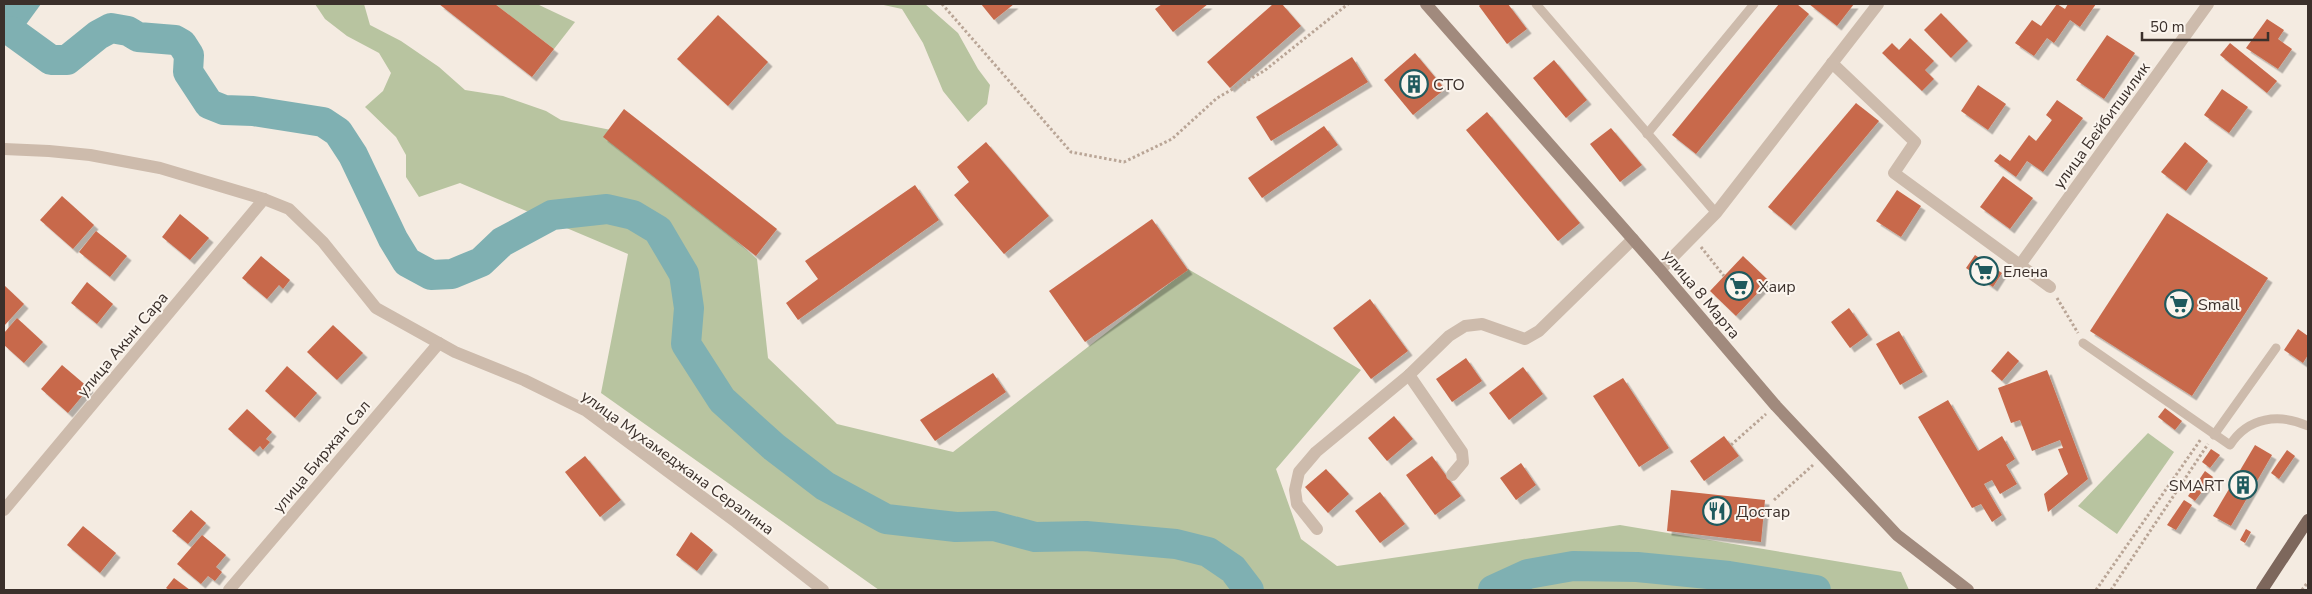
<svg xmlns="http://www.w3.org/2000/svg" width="2312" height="594" font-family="'Nunito Sans',sans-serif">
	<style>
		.green { fill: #b8c4a0 }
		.water { fill: #7fb0b2 }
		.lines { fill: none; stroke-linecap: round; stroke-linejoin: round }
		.river { stroke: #7fb0b2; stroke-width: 30 }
		.building { fill: #c8694b; filter: url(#shadow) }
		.path { stroke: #b9a596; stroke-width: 3; stroke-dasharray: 2.5 2.5; stroke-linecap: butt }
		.lane { stroke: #cdbbac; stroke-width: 9 }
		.street { stroke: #cdbbac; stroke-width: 12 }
		.secondary { stroke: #a18a7d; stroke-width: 12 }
		.primary { stroke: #7d675c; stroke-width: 12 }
		.labels { text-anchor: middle; stroke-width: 4; stroke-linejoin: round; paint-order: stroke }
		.poi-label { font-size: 16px; fill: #3b302b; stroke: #fbf5ee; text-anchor: start }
		.street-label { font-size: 16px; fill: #3b302b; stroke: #fbf5ee }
	</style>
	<defs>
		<filter id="shadow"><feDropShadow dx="4.5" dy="4.5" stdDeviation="0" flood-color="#0004"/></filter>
	</defs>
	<rect width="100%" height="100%" fill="#f4ebe1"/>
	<g class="green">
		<path d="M 315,4 L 364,4 L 370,25 L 401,41 L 439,67 L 465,90 L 503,96 L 546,111 L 561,120 L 611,130 L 757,259 L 768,358 L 837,424 L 953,452 L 1188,269 L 1361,370 L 1276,469 L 1301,539 L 1337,566 L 1620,525 L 1901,572 L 1909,590 L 879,590 L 601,393 L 628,254 L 460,183 L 419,197 L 406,177 L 406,155 L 396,137 L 365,107 L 383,91 L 391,73 L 379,53 L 347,36 L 325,19 Z"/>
		<path d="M 495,4 L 537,4 L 575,22 L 554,49 Z"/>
		<path d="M 879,4 L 925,4 L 958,33 L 978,69 L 990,85 L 987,104 L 968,122 L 943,91 L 923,43 L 902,9 Z"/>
		<path d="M 2148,433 L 2174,452 L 2117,534 L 2078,506 Z"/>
	</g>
	<path class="water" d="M 4,4 L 41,4 L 22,30 L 4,32 Z"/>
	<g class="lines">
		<g class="river">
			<path d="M 11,31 L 51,60 L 67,60 L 98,35 L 111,28 L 128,31 L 138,37 L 175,40 L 182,44 L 189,55 L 188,72 L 209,104 L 224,110 L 253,111 L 323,122 L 338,132 L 353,155 L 393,239 L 407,262 L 431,275 L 452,274 L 481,262 L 502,242 L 552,215 L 607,209 L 633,215 L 658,230 L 684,274 L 689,308 L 686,344 L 722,400 L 774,447 L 825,486 L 886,519 L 956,527 L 994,526 L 1035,537 L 1086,536 L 1176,544 L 1208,552 L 1233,569 L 1249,590"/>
			<path d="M 1493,590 L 1528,574 L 1573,566 L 1637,567 L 1729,576 L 1816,590"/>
		</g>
	</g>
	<g class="building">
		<path d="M 439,4 L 495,4 L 554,49 L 532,77 Z"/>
		<path d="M 981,4 L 1014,4 L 994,20 Z"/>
		<path d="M 1162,4 L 1208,4 L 1173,32 L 1155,9 Z"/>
		<path d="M 1273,4 L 1282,4 L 1301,26 L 1230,88 L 1207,62 Z"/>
		<path d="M 1481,4 L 1508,4 L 1527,29 L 1507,44 L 1479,6 Z"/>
		<path d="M 1779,4 L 1797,4 L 1809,14 L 1696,154 L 1672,135 Z"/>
		<path d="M 1809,4 L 1854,4 L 1837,26 Z"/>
		<path d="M 2057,4 L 2065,9 L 2068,4 L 2096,4 L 2080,27 L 2070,20 L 2054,43 L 2047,38 L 2034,56 L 2015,43 L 2032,20 L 2041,26 Z"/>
		<path d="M 1941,13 L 1968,41 L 1951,58 L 1924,30 Z"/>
		<path d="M 718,15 L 768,62 L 728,106 L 677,59 Z"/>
		<path d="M 2267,19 L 2284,30 L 2278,39 L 2292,49 L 2278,69 L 2246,48 Z"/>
		<path d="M 2107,35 L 2135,53 L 2104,99 L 2076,80 Z"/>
		<path d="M 1910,38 L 1934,61 L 1925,70 L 1934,79 L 1922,91 L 1882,53 L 1892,43 L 1899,50 Z"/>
		<path d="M 2230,43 L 2277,81 L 2267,93 L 2220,55 Z"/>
		<path d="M 1415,53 L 1445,89 L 1413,115 L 1384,80 Z"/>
		<path d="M 1352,57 L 1368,82 L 1271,141 L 1256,117 Z"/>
		<path d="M 1554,60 L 1587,100 L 1566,118 L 1533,78 Z"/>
		<path d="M 1978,85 L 2006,104 L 1988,130 L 1961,111 Z"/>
		<path d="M 2222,89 L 2248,107 L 2229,133 L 2204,115 Z"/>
		<path d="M 2057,100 L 2083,118 L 2043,172 L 2027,161 L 2016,177 L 1994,161 L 2000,154 L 2010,161 L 2029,135 L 2036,141 L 2052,120 L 2046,115 Z"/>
		<path d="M 1856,103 L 1879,121 L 1791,226 L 1768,207 Z"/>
		<path d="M 624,109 L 777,229 L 756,256 L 603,137 Z"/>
		<path d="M 1487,112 L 1580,223 L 1558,241 L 1466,130 Z"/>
		<path d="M 1324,126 L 1338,145 L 1262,198 L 1248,178 Z"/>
		<path d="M 1611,128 L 1642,165 L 1620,182 L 1590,144 Z"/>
		<path d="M 986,142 L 1049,216 L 1004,254 L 954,195 L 969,182 L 957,167 Z"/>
		<path d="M 2185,142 L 2208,161 L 2186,191 L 2161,172 Z"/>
		<path d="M 2003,176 L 2033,198 L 2010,229 L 1980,207 Z"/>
		<path d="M 915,185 L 939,220 L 798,320 L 786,303 L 818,279 L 805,261 Z"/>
		<path d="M 1897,190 L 1921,206 L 1901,237 L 1876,221 Z"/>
		<path d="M 62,196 L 94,225 L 73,249 L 40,220 Z"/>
		<path d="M 2167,213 L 2268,278 L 2192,396 L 2090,331 Z"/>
		<path d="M 180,214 L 209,238 L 190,260 L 162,237 Z"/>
		<path d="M 1152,219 L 1188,270 L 1085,342 L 1049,291 Z"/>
		<path d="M 96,231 L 127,256 L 110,277 L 79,252 Z"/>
		<path d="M 1975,255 L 2002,273 L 1993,287 L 1966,268 Z"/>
		<path d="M 261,256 L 290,280 L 283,289 L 279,285 L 267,299 L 242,278 Z"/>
		<path d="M 1743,256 L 1769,281 L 1736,316 L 1710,291 Z"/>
		<path d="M 87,282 L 113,304 L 97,324 L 71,303 Z"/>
		<path d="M 4,285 L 24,304 L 4,326 Z"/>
		<path d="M 1370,299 L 1408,351 L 1371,379 L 1333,328 Z"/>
		<path d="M 1849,308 L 1868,335 L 1850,348 L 1831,322 Z"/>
		<path d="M 17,318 L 43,342 L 24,363 L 4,345 L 4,333 Z"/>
		<path d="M 333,325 L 363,353 L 337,380 L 307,352 Z"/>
		<path d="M 2298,329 L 2308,336 L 2308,355 L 2303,363 L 2284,350 Z"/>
		<path d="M 1899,331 L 1923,372 L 1900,385 L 1876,344 Z"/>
		<path d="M 2008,351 L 2019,361 L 2002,381 L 1991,371 Z"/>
		<path d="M 1466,358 L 1482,381 L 1452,402 L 1436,379 Z"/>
		<path d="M 62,365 L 89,388 L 68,413 L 41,389 Z"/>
		<path d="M 287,366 L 317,393 L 295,418 L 265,391 Z"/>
		<path d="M 1523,367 L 1543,394 L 1509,420 L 1489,393 Z"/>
		<path d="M 2047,370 L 2088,479 L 2048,512 L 2044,494 L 2068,474 L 2058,449 L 2063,448 L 2060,440 L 2032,451 L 2020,420 L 2011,423 L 1998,388 Z"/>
		<path d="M 993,373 L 1006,392 L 935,441 L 920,420 Z"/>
		<path d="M 1623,378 L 1669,448 L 1639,467 L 1593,396 Z"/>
		<path d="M 1948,400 L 1978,451 L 2002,436 L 2015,459 L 2006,465 L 2017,484 L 2000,494 L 1992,480 L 1984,484 L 2002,515 L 1992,522 L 1981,504 L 1972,508 L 1918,417 Z"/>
		<path d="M 2165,408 L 2182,421 L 2175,430 L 2158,417 Z"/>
		<path d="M 247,409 L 272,432 L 266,439 L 270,442 L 263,450 L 260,446 L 254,452 L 228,429 Z"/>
		<path d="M 1394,416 L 1413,439 L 1387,461 L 1368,438 Z"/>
		<path d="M 1724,436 L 1739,456 L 1704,481 L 1690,461 Z"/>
		<path d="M 2255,445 L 2272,455 L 2231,526 L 2213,516 Z"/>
		<path d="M 2211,449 L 2220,455 L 2210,468 L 2202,462 Z"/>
		<path d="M 2287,450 L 2295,456 L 2279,479 L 2271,473 Z"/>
		<path d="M 585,456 L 621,500 L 600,517 L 565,472 Z"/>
		<path d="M 1432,456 L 1461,496 L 1435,515 L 1406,475 Z"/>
		<path d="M 1521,463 L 1536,485 L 1516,500 L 1500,478 Z"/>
		<path d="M 1326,469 L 1349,494 L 1328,513 L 1305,487 Z"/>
		<path d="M 2205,471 L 2213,477 L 2195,501 L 2188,496 Z"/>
		<path d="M 1671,490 L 1765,500 L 1761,542 L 1667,531 Z"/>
		<path d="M 1380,492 L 1405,524 L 1380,543 L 1355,511 Z"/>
		<path d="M 2184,500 L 2192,505 L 2176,530 L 2167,525 Z"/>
		<path d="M 191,510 L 206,523 L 188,544 L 172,531 Z"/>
		<path d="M 83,526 L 116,553 L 100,573 L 67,545 Z"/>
		<path d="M 2246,529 L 2251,532 L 2245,543 L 2240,540 Z"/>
		<path d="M 691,532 L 713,550 L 697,571 L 676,555 Z"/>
		<path d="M 202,535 L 226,555 L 216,567 L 222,572 L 215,581 L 208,576 L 201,584 L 177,564 Z"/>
		<path d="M 174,578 L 190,590 L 169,590 L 166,588 Z"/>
	</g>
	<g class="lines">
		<g class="path">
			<path d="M 942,4 L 1071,152 L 1124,162 L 1172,139 L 1217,98 L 1264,71 L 1348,4"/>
			<path d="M 1701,247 L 1724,276"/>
			<path d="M 2057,298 L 2078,333"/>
			<path d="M 1731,445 L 1766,414"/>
			<path d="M 1774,500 L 1813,465"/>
			<path d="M 2096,590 L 2201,439"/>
			<path d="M 2111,590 L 2208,444"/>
			<path d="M 2302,590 L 2308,582"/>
		</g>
		<g class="lane">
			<path d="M 1536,4 L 1716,213"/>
			<path d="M 1647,134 L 1754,4"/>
			<path d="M 2083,343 L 2230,445 C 2248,417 2279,413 2308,426"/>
			<path d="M 2214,435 L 2276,348"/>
		</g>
		<g class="street">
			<path d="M 1832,63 L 1915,142 L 1894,173 L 2050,287"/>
			<path d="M 4,149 L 49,151 L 90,155 L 160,168 L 264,199 L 289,209 L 323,242 L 376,308 L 455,352 L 524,380 L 585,410 L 736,522 L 823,590"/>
			<path d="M 2020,265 L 2208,4"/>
			<path d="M 1660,270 L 1716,213 L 1878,4"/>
			<path d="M 1409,375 L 1462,452 L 1463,462 L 1452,475"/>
			<path d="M 4,510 L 264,199"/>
			<path d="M 1317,529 L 1297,504 L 1295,490 L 1299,472 L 1316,452 L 1409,375 L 1449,336 L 1465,326 L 1482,324 L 1525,339 L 1539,331 L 1633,239"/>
			<path d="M 229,590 L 439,343"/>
		</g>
		<path class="secondary" d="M 1426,4 L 1660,270 L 1776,406 L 1897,535 L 1968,590"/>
		<path class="primary" d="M 2262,590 L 2308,520"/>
	</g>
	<defs>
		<symbol id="building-ring" viewBox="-11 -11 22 22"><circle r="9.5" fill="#fbf5ee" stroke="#1f5a5e" stroke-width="1.5"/><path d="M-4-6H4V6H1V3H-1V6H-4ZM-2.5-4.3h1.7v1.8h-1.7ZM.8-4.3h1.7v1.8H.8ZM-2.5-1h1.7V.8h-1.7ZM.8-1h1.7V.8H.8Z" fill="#1f5a5e"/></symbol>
		<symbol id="supermarket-ring" viewBox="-11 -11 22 22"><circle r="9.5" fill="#fbf5ee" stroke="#1f5a5e" stroke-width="1.5"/><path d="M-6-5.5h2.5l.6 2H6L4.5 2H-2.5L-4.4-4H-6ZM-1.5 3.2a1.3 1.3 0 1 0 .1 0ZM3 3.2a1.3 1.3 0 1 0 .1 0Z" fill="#1f5a5e"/></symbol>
		<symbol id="restaurant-ring" viewBox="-11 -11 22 22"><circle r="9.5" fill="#fbf5ee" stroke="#1f5a5e" stroke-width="1.5"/><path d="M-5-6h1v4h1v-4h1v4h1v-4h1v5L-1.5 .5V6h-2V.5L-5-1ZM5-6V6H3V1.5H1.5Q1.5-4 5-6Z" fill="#1f5a5e"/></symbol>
	</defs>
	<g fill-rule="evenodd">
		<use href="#building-ring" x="1398" y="68" width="32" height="32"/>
		<use href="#supermarket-ring" x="1968" y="255" width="32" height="32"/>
		<use href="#supermarket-ring" x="1723" y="270" width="32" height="32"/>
		<use href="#supermarket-ring" x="2163" y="288" width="32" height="32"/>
		<use href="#building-ring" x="2227" y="469" width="32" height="32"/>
		<use href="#restaurant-ring" x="1701" y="495" width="32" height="32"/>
	</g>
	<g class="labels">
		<g class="poi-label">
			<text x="1433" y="90">СТО</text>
			<text x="2003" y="277">Елена</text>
			<text x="1758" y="292">Хаир</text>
			<text x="2198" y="310">Small</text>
			<text x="2224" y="491" text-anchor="end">SMART</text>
			<text x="1736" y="517">Достар</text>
		</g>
		<g class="street-label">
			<text transform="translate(2101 125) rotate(-54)" y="6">улица Бейбитшилик</text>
			<text transform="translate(1702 294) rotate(50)" y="6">улица 8 Марта</text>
			<text transform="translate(122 344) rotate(-50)" y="6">улица Акын Сара</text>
			<text transform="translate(321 456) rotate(-50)" y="6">улица Биржан Сал</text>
			<text transform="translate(678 462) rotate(36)" y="6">улица Мухамеджана Сералина</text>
		</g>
	</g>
	<rect width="2312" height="594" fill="none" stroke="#3b302b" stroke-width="10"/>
	<path d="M2142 32v8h126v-8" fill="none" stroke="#3b302b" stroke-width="2.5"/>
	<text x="2150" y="32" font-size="15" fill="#3b302b" stroke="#fbf5ee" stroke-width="4" paint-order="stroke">50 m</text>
</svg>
